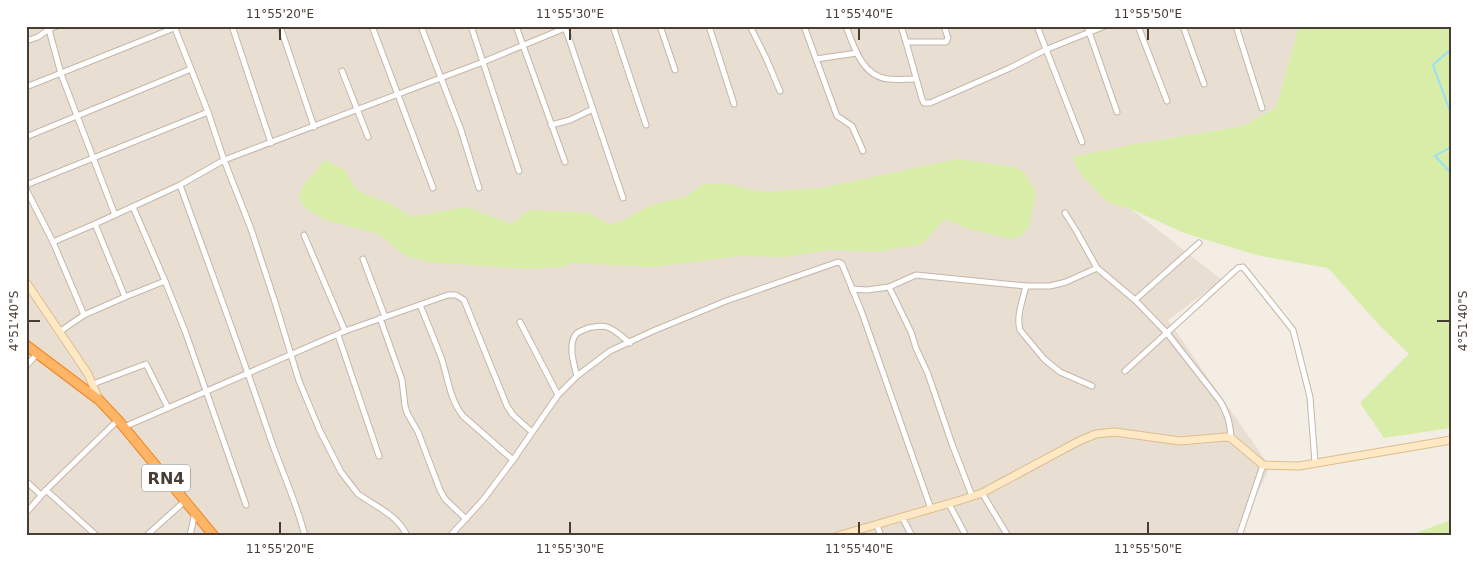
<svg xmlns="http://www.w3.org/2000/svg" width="1477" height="562" font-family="'DejaVu Sans',sans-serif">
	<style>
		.residential { fill: #e9ded2 }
		.green { fill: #d8eea8 }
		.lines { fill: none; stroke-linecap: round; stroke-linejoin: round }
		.stream { stroke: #99dff9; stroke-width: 2 }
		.street-casing { stroke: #c4b6a9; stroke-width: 7 }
		.secondary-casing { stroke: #dcbe90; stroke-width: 9 }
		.highway-casing { stroke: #ef8723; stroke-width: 11 }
		.street { stroke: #fff; stroke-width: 5 }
		.secondary { stroke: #ffe8c4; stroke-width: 7 }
		.highway { stroke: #ffb565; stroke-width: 9 }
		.ticks { fill: none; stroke: #473d33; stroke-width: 2 }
		.labels { text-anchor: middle; stroke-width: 4; stroke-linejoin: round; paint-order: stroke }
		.shield { fill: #fff; stroke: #7e7770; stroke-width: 1 }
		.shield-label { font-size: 16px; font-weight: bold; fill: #473d33 }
		.neatline { fill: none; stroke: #473d33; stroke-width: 2 }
		.ticks-label { font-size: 12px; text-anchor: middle; fill: #473d33 }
	</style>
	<rect width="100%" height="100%" fill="#f4ede4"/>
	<path class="residential" d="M 26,26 L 1299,26 L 1276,108 L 1243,126 L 1135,144 L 1107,202 L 1131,209 L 1222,280 L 1168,320 L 1270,467 L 1237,536 L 26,536 Z"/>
	<g class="green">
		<path d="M 1299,26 L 1451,26 L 1451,428 L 1384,438 L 1360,403 L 1409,354 L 1379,325 L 1328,268 L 1260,256 L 1184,233 L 1131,209 L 1107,202 L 1079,172 L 1073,157 L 1135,144 L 1243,126 L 1276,108 Z"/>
		<path d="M 957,159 L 1014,167 L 1025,173 L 1036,192 L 1029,227 L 1021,236 L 1011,239 L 966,228 L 945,219 L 922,244 L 876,252 L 828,250 L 785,257 L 739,256 L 653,267 L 573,263 L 562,267 L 529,269 L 427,262 L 404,255 L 379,234 L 325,220 L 305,208 L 299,198 L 302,187 L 325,160 L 345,170 L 356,190 L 392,205 L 411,217 L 466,207 L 511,224 L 530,210 L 588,213 L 608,224 L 620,222 L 651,205 L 685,197 L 704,184 L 727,184 L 761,192 L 821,188 Z"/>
		<path d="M 1451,520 L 1451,536 L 1408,536 Z"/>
	</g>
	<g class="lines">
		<g class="stream">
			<path d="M 1451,49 L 1433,65 L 1451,114"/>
			<path d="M 1451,147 L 1435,156 L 1451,173"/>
		</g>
		<defs>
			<g id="street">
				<path d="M 48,26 L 61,74 L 115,215"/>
				<path d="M 174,26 L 208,112 L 224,160 L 251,229 L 275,302 L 299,381 L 320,431 L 341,472 L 358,494 C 375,506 399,516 407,536"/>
				<path d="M 232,26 L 271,143"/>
				<path d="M 280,26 L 314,127"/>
				<path d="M 372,26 L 433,188"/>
				<path d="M 421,26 L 461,130 L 479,188"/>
				<path d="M 471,26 L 519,171"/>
				<path d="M 516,26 L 565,162"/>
				<path d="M 613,26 L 646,125"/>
				<path d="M 660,26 L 675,70"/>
				<path d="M 709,26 L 734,104"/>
				<path d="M 750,26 L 766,58 L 780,91"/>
				<path d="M 804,26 L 837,116 L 852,126 L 863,151"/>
				<path d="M 846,26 C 854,47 862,76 888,79 C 896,80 906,79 915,79"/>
				<path d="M 901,26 L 906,42 L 922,99 L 924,103 L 930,103 L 1010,68 L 1045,50 L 1105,26"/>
				<path d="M 1037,26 L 1082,142"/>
				<path d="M 1087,26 L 1117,112"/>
				<path d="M 1138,26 L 1167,101"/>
				<path d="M 1183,26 L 1204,84"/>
				<path d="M 1236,26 L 1262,108"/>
				<path d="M 565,27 L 623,198"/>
				<path d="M 26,41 L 38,37 L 49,29 L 57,26"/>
				<path d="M 906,42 L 946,42 L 948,38 L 944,26"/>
				<path d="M 816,59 L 857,53"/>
				<path d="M 342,71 L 368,137"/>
				<path d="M 26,87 L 174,28"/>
				<path d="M 551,125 L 570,120 L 593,109"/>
				<path d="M 26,137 L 191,69"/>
				<path d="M 26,185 L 208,112"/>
				<path d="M 180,185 L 224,160 L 483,62 L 570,26"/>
				<path d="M 26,189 L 53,242"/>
				<path d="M 133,207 L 165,281"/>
				<path d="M 1065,213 L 1077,232 L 1097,268 L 1135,300 L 1167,333 L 1220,401 C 1228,415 1230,423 1231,438"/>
				<path d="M 95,224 L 125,297"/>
				<path d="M 304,235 L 345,331"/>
				<path d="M 363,259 L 385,317"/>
				<path d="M 1026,286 C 1023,299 1016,316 1020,330 L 1044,359 L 1060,372 L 1092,386"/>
				<path d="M 852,289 L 867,290 L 889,287"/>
				<path d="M 1135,300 L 1199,243"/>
				<path d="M 420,305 C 427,322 434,339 441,357 C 448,377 449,398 463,416 L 513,460"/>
				<path d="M 84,315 L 125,297 L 165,281 L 185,331 L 246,505"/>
				<path d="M 380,318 L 402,380 L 405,406 L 407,413 L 418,432 L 440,490 L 445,499 L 466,519"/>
				<path d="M 520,322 L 558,395"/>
				<path d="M 59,332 L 84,315 L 53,242 L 95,224 L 180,185 C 211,271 243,357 272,443 C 283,474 297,504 305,536"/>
				<path d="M 338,335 L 379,456"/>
				<path d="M 26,366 L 37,354"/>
				<path d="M 1125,371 L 1238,268 L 1243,267 L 1293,330 L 1310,397 L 1315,463"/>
				<path d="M 577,376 C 574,365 567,343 577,333 C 580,331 584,330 588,328 C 594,327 601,325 607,327 C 616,330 623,338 630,343"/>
				<path d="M 93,384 L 146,364 L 168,408"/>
				<path d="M 124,427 L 345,331 L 448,295 L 456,295 L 464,300 L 507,406 L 513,415 L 532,432"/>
				<path d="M 26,481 L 41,495"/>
				<path d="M 46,490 L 97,536"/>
				<path d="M 982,493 L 1008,536"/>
				<path d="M 972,496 L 952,444 L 928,374 L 916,348 L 911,332 L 889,287 L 916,275 L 1026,286 L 1050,286 L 1066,282 L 1097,268"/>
				<path d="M 949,504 L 966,536"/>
				<path d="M 26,513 L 46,490 L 118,420"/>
				<path d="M 902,517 L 912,536"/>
				<path d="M 877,525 L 881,536"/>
				<path d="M 146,536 L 186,500"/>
				<path d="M 190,536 L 195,512"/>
				<path d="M 450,536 L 483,500 L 513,460 L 558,395 L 577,376 L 610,351 L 653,331 L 726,301 L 838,262 L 842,264 L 862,313 L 931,509"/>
				<path d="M 1239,536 L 1263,465"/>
			</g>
			<g id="secondary">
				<path d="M 26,282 L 88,374 L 99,400"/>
				<path d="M 837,536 L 961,500 L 982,493 L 1079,441 L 1096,434 L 1115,432 L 1180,441 L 1225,437 L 1231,438 L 1263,465 L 1299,466 L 1451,440"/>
			</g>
			<path id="highway" d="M 26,345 L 99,400 L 118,420 L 214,536"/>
		</defs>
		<use href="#street" class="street-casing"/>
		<use href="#secondary" class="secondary-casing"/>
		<use href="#highway" class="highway-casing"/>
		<use href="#street" class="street"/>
		<use href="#secondary" class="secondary"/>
		<use href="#highway" class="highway"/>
	</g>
	<path class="ticks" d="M 280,28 L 280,40M 570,28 L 570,40M 859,28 L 859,40M 1148,28 L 1148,40M 28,321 L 40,321M 1437,321 L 1450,321M 280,522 L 280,534M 570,522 L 570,534M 859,522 L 859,534M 1148,522 L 1148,534"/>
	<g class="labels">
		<rect class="shield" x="142" y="464.5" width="48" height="27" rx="4"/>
		<g class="shield-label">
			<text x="166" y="484">RN4</text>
		</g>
	</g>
	<rect width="1477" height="562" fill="none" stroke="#ffffff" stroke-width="55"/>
	<rect x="28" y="28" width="1422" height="506" class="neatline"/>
	<g class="ticks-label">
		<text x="280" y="18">11°55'20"E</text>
		<text x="570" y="18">11°55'30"E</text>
		<text x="859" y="18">11°55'40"E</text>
		<text x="1148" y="18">11°55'50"E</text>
		<text transform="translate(14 321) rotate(-90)" y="4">4°51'40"S</text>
		<text transform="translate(1463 321) rotate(-90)" y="4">4°51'40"S</text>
		<text x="280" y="553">11°55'20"E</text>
		<text x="570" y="553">11°55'30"E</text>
		<text x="859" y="553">11°55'40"E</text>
		<text x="1148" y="553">11°55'50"E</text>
	</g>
</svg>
